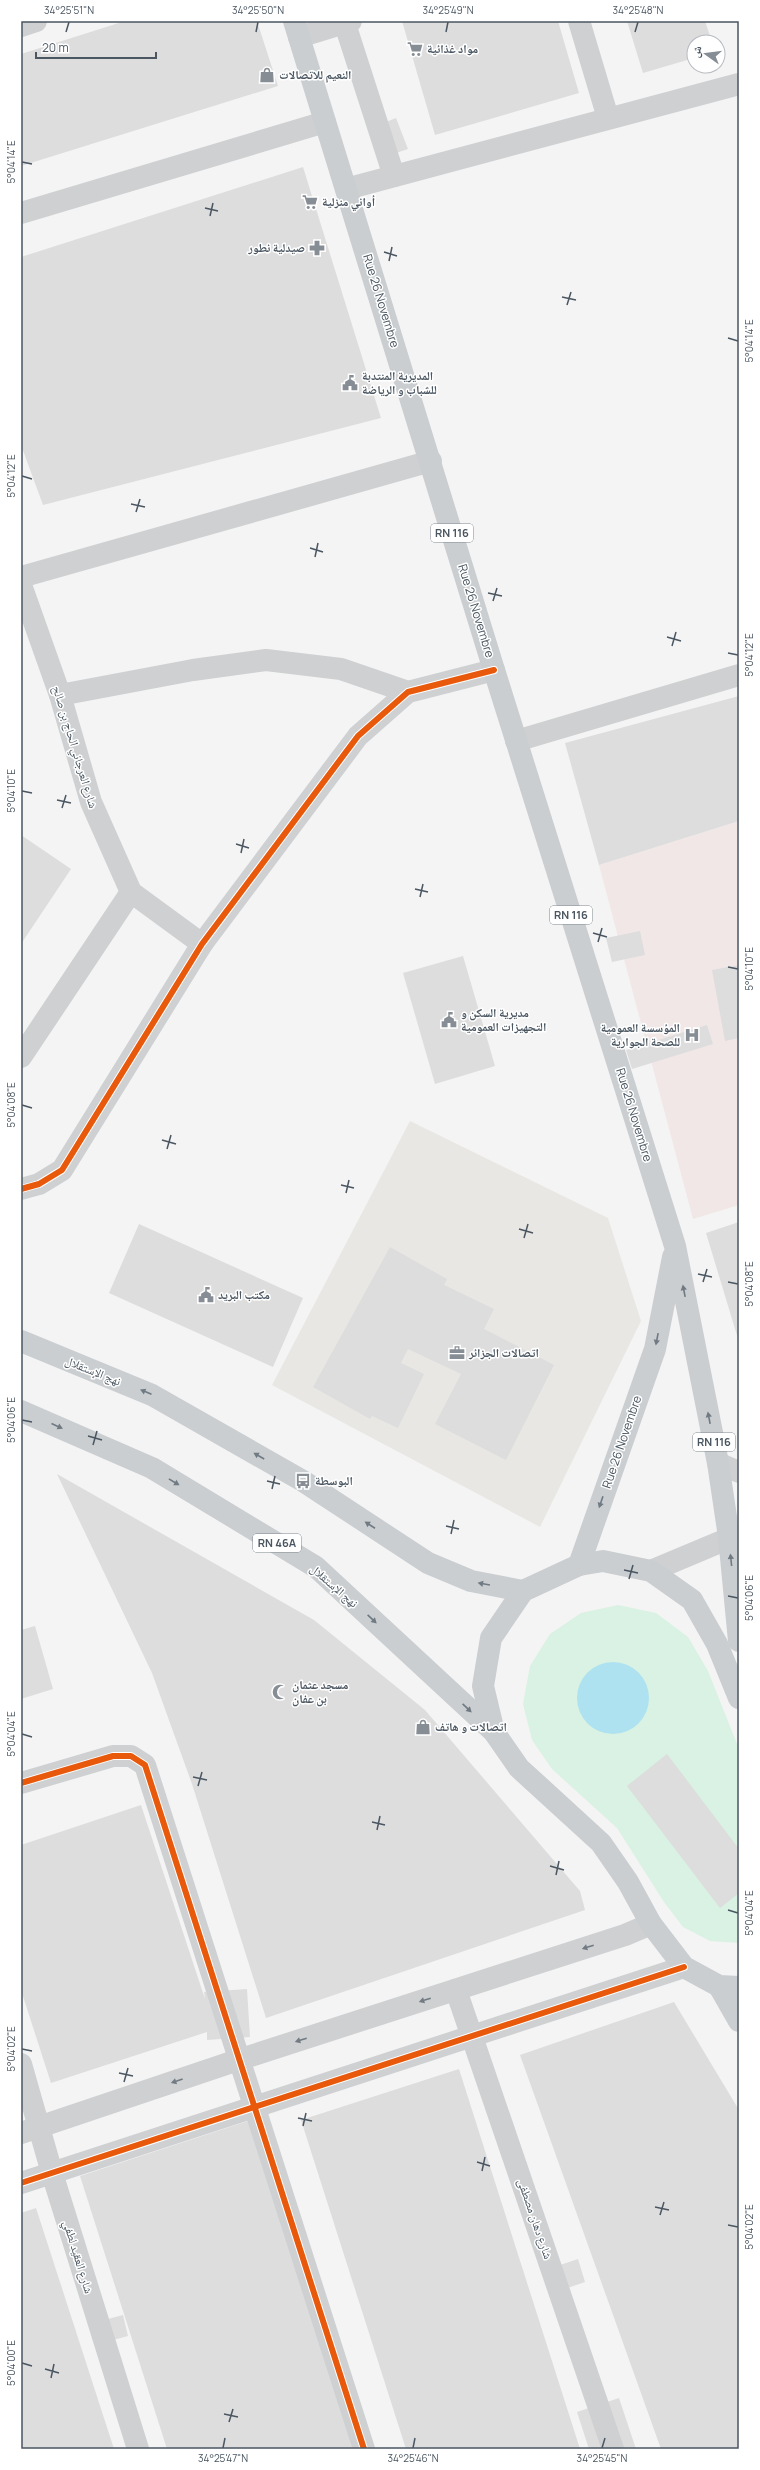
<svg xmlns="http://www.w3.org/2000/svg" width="760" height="2470" font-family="Manrope,'Noto Naskh Arabic',sans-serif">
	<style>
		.commercial { fill: #e8e7e3 }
		.medical { fill: #f1e7e6 }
		.green { fill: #d9f2e3 }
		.water { fill: #aee2f0 }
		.building { fill: #ddddde }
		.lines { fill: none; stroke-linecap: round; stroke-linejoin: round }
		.minor { stroke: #ced0d2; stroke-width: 22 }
		.major { stroke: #caced1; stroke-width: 22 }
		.cycleway-casing { stroke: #fff; stroke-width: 8 }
		.cycleway { stroke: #e8590c; stroke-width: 6 }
		.oneway { fill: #707a83 }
		.oneway2 { fill: #727b83 }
		.ticks { fill: none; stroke: #4a5661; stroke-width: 1.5 }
		.labels { text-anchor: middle; stroke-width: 3; stroke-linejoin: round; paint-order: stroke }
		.shield { fill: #fff; stroke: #808990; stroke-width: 1 }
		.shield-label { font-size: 11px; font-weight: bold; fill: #4a5661 }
		.poi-label { font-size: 12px; font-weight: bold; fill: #4a5661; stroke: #fff; text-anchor: start }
		.street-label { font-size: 12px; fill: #4a5661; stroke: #fff }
		.neatline { fill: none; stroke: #4a5661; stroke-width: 1.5 }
		.ticks-label { font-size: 10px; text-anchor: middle; fill: #4a5661 }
	</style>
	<rect width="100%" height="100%" fill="#f4f4f4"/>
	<path class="commercial" d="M 410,1121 L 608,1218 L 641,1321 L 540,1527 L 272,1385 Z"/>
	<path class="medical" d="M 739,821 L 739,1205 L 693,1219 L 599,865 Z"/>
	<path class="green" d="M 618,1605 L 656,1613 L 688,1637 L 708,1671 L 739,1749 L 739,1943 L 710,1941 L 683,1927 L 664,1902 L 617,1828 L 552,1769 L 532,1740 L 523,1704 L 530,1666 L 550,1634 L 581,1613 Z"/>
	<circle class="water" cx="613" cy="1698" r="36"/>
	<g class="building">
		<path d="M 125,21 L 257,21 L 278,86 L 21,166 L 21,54 Z"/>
		<path d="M 402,21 L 558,21 L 579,93 L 435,135 Z"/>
		<path d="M 627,21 L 705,21 L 712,42 L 694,42 L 694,58 L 643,73 Z"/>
		<path d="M 396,118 L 408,149 L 387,156 L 376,126 Z"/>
		<path d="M 303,167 L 381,418 L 43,505 L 21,445 L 21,257 Z"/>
		<path d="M 739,696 L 739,821 L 599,865 L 565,743 Z"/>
		<path d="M 21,835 L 71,869 L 21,944 Z"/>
		<path d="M 640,931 L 645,955 L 612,962 L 606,938 Z"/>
		<path d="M 463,956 L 495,1066 L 435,1084 L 403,973 Z"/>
		<path d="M 739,965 L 739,1038 L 725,1041 L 712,970 Z"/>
		<path d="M 707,1025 L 713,1044 L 632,1069 L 626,1050 Z"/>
		<path d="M 739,1222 L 739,1342 L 706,1233 Z"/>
		<path d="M 139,1224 L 303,1298 L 273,1367 L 109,1293 Z"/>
		<path d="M 390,1247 L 447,1279 L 444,1285 L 494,1309 L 484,1329 L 554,1365 L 506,1460 L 435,1424 L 461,1374 L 408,1349 L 401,1363 L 424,1374 L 398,1428 L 372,1416 L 370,1419 L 313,1387 Z"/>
		<path d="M 57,1474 L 314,1620 L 425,1710 L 580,1891 L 585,1910 L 266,2018 L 192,1784 L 152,1673 Z"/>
		<path d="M 35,1626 L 53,1689 L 21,1699 L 21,1630 Z"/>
		<path d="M 667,1754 L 739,1849 L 739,1893 L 720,1908 L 627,1786 Z"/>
		<path d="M 141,1805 L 205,1999 L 204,1992 L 247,1989 L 250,2037 L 207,2040 L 207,2032 L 51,2083 L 21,1990 L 21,1845 Z"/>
		<path d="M 674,2002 L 739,2110 L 739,2449 L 661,2449 L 520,2055 Z"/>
		<path d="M 459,2069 L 580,2449 L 406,2449 L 301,2120 Z"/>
		<path d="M 251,2120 L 357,2449 L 167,2449 L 80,2176 Z"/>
		<path d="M 36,2208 L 114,2449 L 21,2449 L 21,2213 Z"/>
		<path d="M 578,2259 L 585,2282 L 550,2294 L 542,2271 Z"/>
		<path d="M 123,2315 L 128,2336 L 95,2345 L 89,2324 Z"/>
		<path d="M 619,2398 L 636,2449 L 589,2449 L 577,2412 Z"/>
	</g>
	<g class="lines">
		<g class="minor">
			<path d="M 344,21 L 394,176"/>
			<path d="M 579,21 L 608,118"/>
			<path d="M 21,26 L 36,21"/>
			<path d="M 299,37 L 351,21"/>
			<path d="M 346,189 L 739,84"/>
			<path d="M 21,213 L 325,122"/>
			<path d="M 21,577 L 431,461"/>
			<path d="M 21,585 L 60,695 L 91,802 L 131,892 L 202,944"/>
			<path d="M 60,695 L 193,670 L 266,660 L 341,669 L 408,692"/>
			<path d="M 516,741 L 739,675"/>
			<path d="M 21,1057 L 131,892"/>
			<path d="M 21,1189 L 39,1184 L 62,1170 L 202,944 L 358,736 L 408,692 L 494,670"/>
			<path d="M 718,1463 L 739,1472"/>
			<path d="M 651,1571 L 739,1534"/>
			<path d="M 21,1783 L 113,1756 L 131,1756 L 145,1765 L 364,2449"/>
			<path d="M 456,1990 L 613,2449"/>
			<path d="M 21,2064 L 52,2173 L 138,2449"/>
			<path d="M 21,2133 L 238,2060 L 625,1935 L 651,1924"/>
			<path d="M 21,2183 L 684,1967"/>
		</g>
		<g class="major">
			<path d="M 294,21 L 494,670 L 675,1246 L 718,1463 L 729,1537 L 739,1641"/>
			<path d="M 21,1341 L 152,1395 L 303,1481 L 428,1563 L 471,1581 L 523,1591"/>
			<path d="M 21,1411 L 152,1468 L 316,1567 L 494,1732"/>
			<path d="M 579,1565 L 655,1349 L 673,1257"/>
			<path d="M 739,1698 L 717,1644 L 692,1600 L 651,1571 L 603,1561 L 579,1565 L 523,1591 L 491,1638 L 483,1686 L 494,1732 L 519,1768 L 601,1843 L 628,1882 L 651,1924 L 684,1967 L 719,1986 L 739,1987"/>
			<path d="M 719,1986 L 739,2021"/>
		</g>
		<defs>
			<g id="cycleway">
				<path d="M 21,1189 L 39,1184 L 62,1170 L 202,944 L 358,736 L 408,692 L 494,670"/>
				<path d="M 21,1783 L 113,1756 L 131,1756 L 145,1765 L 364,2449"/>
				<path d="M 21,2183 L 684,1967"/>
			</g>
		</defs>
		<use href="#cycleway" class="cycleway-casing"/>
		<use href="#cycleway" class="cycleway"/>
	</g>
	<defs><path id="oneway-solid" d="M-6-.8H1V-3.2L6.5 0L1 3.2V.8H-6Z"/></defs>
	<g class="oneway">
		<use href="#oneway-solid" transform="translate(684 1291) rotate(-101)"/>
		<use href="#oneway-solid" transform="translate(657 1339) rotate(101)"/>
		<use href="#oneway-solid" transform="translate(146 1392) rotate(-157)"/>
		<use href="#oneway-solid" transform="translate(709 1418) rotate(-101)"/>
		<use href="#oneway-solid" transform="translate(57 1426) rotate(24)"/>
		<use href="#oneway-solid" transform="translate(259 1456) rotate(-150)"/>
		<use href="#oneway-solid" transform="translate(174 1482) rotate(31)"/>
		<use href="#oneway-solid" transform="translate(601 1502) rotate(109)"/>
		<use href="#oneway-solid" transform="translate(370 1525) rotate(-147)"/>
		<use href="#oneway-solid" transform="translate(731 1560) rotate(-96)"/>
		<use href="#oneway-solid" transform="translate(484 1584) rotate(-170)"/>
		<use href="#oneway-solid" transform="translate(372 1619) rotate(43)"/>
		<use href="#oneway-solid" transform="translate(467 1708) rotate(43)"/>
	</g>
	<g class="oneway2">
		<use href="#oneway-solid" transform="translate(588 1947) rotate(162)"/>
		<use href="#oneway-solid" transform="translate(425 2000) rotate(162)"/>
		<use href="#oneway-solid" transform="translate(301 2040) rotate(162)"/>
		<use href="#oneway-solid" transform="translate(177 2081) rotate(161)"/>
	</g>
	<path class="ticks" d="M 66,32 L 69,22M 256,32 L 258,22M 446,32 L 448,22M 635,32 L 638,22M 22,162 L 32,164M 205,208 L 218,211M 210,216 L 213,203M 384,252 L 397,256M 389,261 L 392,247M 562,297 L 576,300M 567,305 L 571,292M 728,338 L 738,341M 22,476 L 32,479M 131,504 L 145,507M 136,512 L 140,499M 310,548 L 323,552M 315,557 L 318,543M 488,593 L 502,596M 493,601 L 497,588M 667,637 L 681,641M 672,646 L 676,632M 728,653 L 738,655M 22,791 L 32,793M 57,800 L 71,803M 62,808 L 66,795M 236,844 L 249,848M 241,853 L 244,839M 415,889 L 428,892M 420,897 L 423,884M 593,933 L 607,937M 598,942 L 602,928M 728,967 L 738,969M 22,1105 L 32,1108M 162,1140 L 176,1144M 167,1149 L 171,1135M 341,1185 L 354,1188M 346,1193 L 349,1180M 519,1229 L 533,1233M 524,1238 L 528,1224M 698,1274 L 712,1277M 703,1282 L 707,1269M 728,1282 L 738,1284M 22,1420 L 32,1422M 88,1436 L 102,1440M 93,1445 L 97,1431M 267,1481 L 280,1484M 272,1489 L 275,1476M 446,1526 L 459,1529M 451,1534 L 454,1520M 624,1570 L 638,1573M 629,1579 L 633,1565M 728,1596 L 738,1598M 22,1734 L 32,1737M 193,1777 L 207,1780M 198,1786 L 202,1772M 372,1822 L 385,1825M 377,1830 L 380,1816M 550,1866 L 564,1870M 556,1875 L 559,1861M 728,1910 L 738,1913M 22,2049 L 32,2051M 119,2073 L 133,2076M 124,2082 L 128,2068M 298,2118 L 312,2121M 303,2126 L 306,2113M 477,2162 L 490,2166M 482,2171 L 485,2157M 655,2207 L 669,2210M 660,2215 L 664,2202M 728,2225 L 738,2227M 22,2363 L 32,2366M 45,2369 L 59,2373M 51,2378 L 54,2364M 224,2414 L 238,2417M 229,2422 L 233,2409M 223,2448 L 225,2438M 413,2448 L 415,2438M 602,2448 L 605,2438"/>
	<defs>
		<symbol id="supermarket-bare" viewBox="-9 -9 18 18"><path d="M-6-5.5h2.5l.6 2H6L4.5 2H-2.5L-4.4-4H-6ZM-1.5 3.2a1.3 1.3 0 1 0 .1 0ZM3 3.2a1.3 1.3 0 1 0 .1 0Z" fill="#868d94" stroke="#fff" stroke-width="2.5" paint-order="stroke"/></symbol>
		<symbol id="shop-bare" viewBox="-9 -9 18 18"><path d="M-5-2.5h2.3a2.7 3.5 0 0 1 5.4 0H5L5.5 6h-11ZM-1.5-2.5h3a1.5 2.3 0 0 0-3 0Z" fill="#868d94" stroke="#fff" stroke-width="2.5" paint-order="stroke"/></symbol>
		<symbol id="pharmacy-bare" viewBox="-9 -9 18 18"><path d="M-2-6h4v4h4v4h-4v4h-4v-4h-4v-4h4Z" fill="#868d94" stroke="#fff" stroke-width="2.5" paint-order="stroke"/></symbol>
		<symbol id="civic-bare" viewBox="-9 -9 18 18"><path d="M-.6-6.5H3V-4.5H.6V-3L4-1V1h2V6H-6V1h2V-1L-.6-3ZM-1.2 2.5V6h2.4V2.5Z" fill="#868d94" stroke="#fff" stroke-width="2.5" paint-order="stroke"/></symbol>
		<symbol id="hospital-bare" viewBox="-9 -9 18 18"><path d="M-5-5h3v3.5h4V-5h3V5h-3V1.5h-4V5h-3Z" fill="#868d94" stroke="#fff" stroke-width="2.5" paint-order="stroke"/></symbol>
		<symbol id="office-bare" viewBox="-9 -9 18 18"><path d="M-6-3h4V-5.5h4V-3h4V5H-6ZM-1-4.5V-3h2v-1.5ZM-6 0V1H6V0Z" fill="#868d94" stroke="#fff" stroke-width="2.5" paint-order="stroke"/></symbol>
		<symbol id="bus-bare" viewBox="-9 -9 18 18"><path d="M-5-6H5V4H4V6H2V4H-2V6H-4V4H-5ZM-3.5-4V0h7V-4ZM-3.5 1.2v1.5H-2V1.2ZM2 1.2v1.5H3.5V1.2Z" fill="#868d94" stroke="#fff" stroke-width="2.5" paint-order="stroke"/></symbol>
		<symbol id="mosque-bare" viewBox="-9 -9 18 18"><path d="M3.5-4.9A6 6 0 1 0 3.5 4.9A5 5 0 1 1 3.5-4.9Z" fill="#868d94" stroke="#fff" stroke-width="2.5" paint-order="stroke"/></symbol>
	</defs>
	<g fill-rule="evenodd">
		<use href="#supermarket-bare" x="404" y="38" width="22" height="22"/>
		<use href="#shop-bare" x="256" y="64" width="22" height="22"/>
		<use href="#supermarket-bare" x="299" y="191" width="22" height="22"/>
		<use href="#pharmacy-bare" x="306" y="237" width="22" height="22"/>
		<use href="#civic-bare" x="339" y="372" width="22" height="22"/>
		<use href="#civic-bare" x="438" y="1009" width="22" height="22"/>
		<use href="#hospital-bare" x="681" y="1024" width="22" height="22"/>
		<use href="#civic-bare" x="195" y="1284" width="22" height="22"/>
		<use href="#office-bare" x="446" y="1342" width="22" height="22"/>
		<use href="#bus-bare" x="292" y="1470" width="22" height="22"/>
		<use href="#mosque-bare" x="269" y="1681" width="22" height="22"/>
		<use href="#shop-bare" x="412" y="1716" width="22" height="22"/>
	</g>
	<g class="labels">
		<g class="shield">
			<rect x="431" y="524" width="42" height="18" rx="3"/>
			<rect x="550" y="906" width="42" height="18" rx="3"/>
			<rect x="693" y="1433" width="42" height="18" rx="3"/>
			<rect x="253" y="1534" width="48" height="18" rx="3"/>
		</g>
		<g class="shield-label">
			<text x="452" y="537">RN 116</text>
			<text x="571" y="919">RN 116</text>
			<text x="714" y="1446">RN 116</text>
			<text x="277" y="1547">RN 46A</text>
		</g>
		<g class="poi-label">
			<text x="427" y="53">مواد غذائية</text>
			<text x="279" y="79">النعيم للاتصالات</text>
			<text x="322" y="206">أواني منزلية</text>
			<text x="305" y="252" text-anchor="end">صيدلية نطور</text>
			<text x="362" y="380">المديرية المنتدبة<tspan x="362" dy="14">للشباب و الرياضة</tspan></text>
			<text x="461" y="1017">مديرية السكن و<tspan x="461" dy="14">التجهيزات العمومية</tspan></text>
			<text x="680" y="1032" text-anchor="end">المؤسسة العمومية<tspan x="680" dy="14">للصحة الجوارية</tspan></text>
			<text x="218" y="1299">مكتب البريد</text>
			<text x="469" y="1357">اتصالات الجزائر</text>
			<text x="315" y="1485">البوسطة</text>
			<text x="292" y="1689">مسجد عثمان<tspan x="292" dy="14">بن عفان</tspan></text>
			<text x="435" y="1731">اتصالات و هاتف</text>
		</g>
		<g class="street-label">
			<text transform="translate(381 301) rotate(73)" y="4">Rue 26 Novembre</text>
			<text transform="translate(476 611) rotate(73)" y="4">Rue 26 Novembre</text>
			<text transform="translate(75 747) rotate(73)" y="4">شارع العرجاني الحاج بن صالح</text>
			<text transform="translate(634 1115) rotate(73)" y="4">Rue 26 Novembre</text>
			<text transform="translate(93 1371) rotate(22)" y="4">نهج الإستقلال</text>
			<text transform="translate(622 1442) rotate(-71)" y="4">Rue 26 Novembre</text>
			<text transform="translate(334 1586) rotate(41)" y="4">نهج الإستقلال</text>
			<text transform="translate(535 2219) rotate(71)" y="4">شارع دهان مصطفى</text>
			<text transform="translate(78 2257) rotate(73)" y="4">شارع العقيد لطفي</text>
		</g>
	</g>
	<rect width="760" height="2470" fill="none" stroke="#ffffff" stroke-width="44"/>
	<g transform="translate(706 54) rotate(284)"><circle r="19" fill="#ffffff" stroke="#b7bbc0"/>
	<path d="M0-3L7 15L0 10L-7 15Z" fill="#868d94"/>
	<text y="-6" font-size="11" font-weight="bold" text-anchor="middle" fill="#4a5661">ش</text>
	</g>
	<path d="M36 52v6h120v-6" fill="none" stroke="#4a5661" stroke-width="2"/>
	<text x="42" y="52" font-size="12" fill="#4a5661" stroke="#ffffff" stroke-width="3" paint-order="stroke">20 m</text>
	<rect x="22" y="22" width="716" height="2426" class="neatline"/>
	<g class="ticks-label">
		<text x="69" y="14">34°25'51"N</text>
		<text x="258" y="14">34°25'50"N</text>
		<text x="448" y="14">34°25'49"N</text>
		<text x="638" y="14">34°25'48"N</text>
		<text transform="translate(11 162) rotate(-90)" y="4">5°04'14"E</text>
		<text transform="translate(749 341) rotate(-90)" y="4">5°04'14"E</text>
		<text transform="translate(11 476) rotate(-90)" y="4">5°04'12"E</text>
		<text transform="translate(749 655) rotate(-90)" y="4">5°04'12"E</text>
		<text transform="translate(11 791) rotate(-90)" y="4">5°04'10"E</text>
		<text transform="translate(749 969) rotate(-90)" y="4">5°04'10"E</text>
		<text transform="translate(11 1105) rotate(-90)" y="4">5°04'08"E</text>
		<text transform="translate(749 1284) rotate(-90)" y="4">5°04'08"E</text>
		<text transform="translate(11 1420) rotate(-90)" y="4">5°04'06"E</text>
		<text transform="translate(749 1598) rotate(-90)" y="4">5°04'06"E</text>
		<text transform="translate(11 1734) rotate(-90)" y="4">5°04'04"E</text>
		<text transform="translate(749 1913) rotate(-90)" y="4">5°04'04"E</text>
		<text transform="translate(11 2049) rotate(-90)" y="4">5°04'02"E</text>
		<text transform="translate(749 2227) rotate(-90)" y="4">5°04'02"E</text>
		<text transform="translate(11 2363) rotate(-90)" y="4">5°04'00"E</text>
		<text x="223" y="2462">34°25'47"N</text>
		<text x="413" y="2462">34°25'46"N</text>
		<text x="602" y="2462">34°25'45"N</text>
	</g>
</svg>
